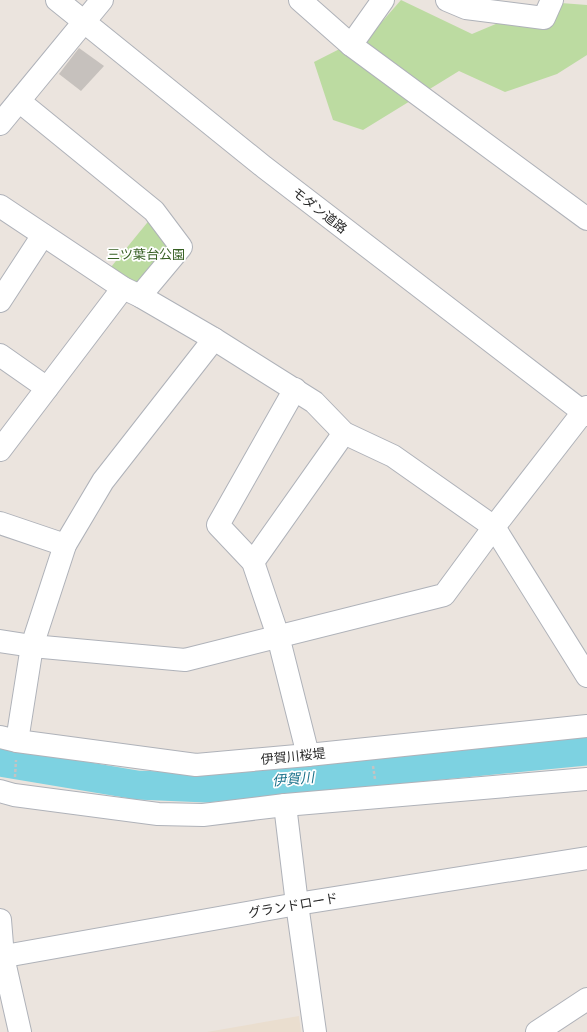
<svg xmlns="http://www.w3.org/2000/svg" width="587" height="1032" font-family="Barlow,'Noto Sans JP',sans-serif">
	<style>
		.education { fill: #eadecf }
		.green { fill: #bcdba1 }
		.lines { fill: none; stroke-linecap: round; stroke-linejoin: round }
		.river { stroke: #7dd2e1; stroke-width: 29 }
		.building { fill: #c6c1bd }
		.minor-casing { stroke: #afb2b9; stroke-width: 24 }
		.path { stroke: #c3c3c3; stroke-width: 2.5; stroke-dasharray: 3 2; stroke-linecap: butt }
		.minor { stroke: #fff; stroke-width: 22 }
		.labels { text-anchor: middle; stroke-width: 3.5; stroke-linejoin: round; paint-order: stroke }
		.street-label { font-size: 13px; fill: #2a2a2a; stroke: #fff }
		.park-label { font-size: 13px; fill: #365f22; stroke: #fff }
		.water-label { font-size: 14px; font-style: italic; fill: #1d738c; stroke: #fff }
	</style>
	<rect width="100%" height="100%" fill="#ebe4de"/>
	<path class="education" d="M 299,1016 L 301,1032 L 207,1032 Z"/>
	<g class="green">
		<path d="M 401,0 L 472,34 L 548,2 L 587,5 L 587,55 L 557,74 L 505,92 L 459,71 L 363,130 L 333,120 L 314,62 L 373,32 Z"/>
		<path d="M 151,218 L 175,249 L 139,292 L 107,272 Z"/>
	</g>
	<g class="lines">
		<path class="river" d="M 0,762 L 137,785 L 206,788 L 587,751"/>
	</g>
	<path class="building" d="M 79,48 L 104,66 L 81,91 L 59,74 Z"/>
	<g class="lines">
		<defs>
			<g id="minor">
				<path d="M 57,0 L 264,167 L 587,415"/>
				<path d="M 300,0 L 351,45 L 587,219"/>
				<path d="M 447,0 L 466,8 L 544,18 L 552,0"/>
				<path d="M 351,45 L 383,0"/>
				<path d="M 19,101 L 154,211 L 181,247 L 140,296"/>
				<path d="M 0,124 L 102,0"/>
				<path d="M 0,206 L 123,288 L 140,296 L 214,339 L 314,402 L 344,433 L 393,456 L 494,527 L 587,676"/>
				<path d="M 0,301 L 43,235"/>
				<path d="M 0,355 L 47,388"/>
				<path d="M 295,389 L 218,525 L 253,562 L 278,636 L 308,755"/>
				<path d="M 0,450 L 123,288"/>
				<path d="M 0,523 L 65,545"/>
				<path d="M 253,562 L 344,433"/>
				<path d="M 0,641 L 32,646 L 185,660 L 444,595 L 494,527 L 587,407"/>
				<path d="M 0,737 L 17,741 L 196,765 L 308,755 L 587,726"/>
				<path d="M 17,741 L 32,646 L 65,545 L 103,481 L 214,339"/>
				<path d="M 0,791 L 14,795 L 158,814 L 203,815 L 285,805 L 587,779"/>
				<path d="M 285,805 L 297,904 L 315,1032"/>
				<path d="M 0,920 L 3,957 L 20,1032"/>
				<path d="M 0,957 L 297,904 L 587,858"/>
				<path d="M 537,1032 L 587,999"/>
			</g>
		</defs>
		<use href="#minor" class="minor-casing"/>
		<g class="path">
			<path d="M 373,766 L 375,779"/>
			<path d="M 15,777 L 16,760"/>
		</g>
		<use href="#minor" class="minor"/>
	</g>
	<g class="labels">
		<g class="street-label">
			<text transform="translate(320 210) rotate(38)" y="5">モダン道路</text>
			<text transform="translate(293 756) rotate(-6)" y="5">伊賀川桜堤</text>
			<text transform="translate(293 905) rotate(-10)" y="5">グランドロード</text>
		</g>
		<g class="park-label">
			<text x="146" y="259">三ツ葉台公園</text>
		</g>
		<g class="water-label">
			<text transform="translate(293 779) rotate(-5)" y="5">伊賀川</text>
		</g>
	</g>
</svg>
